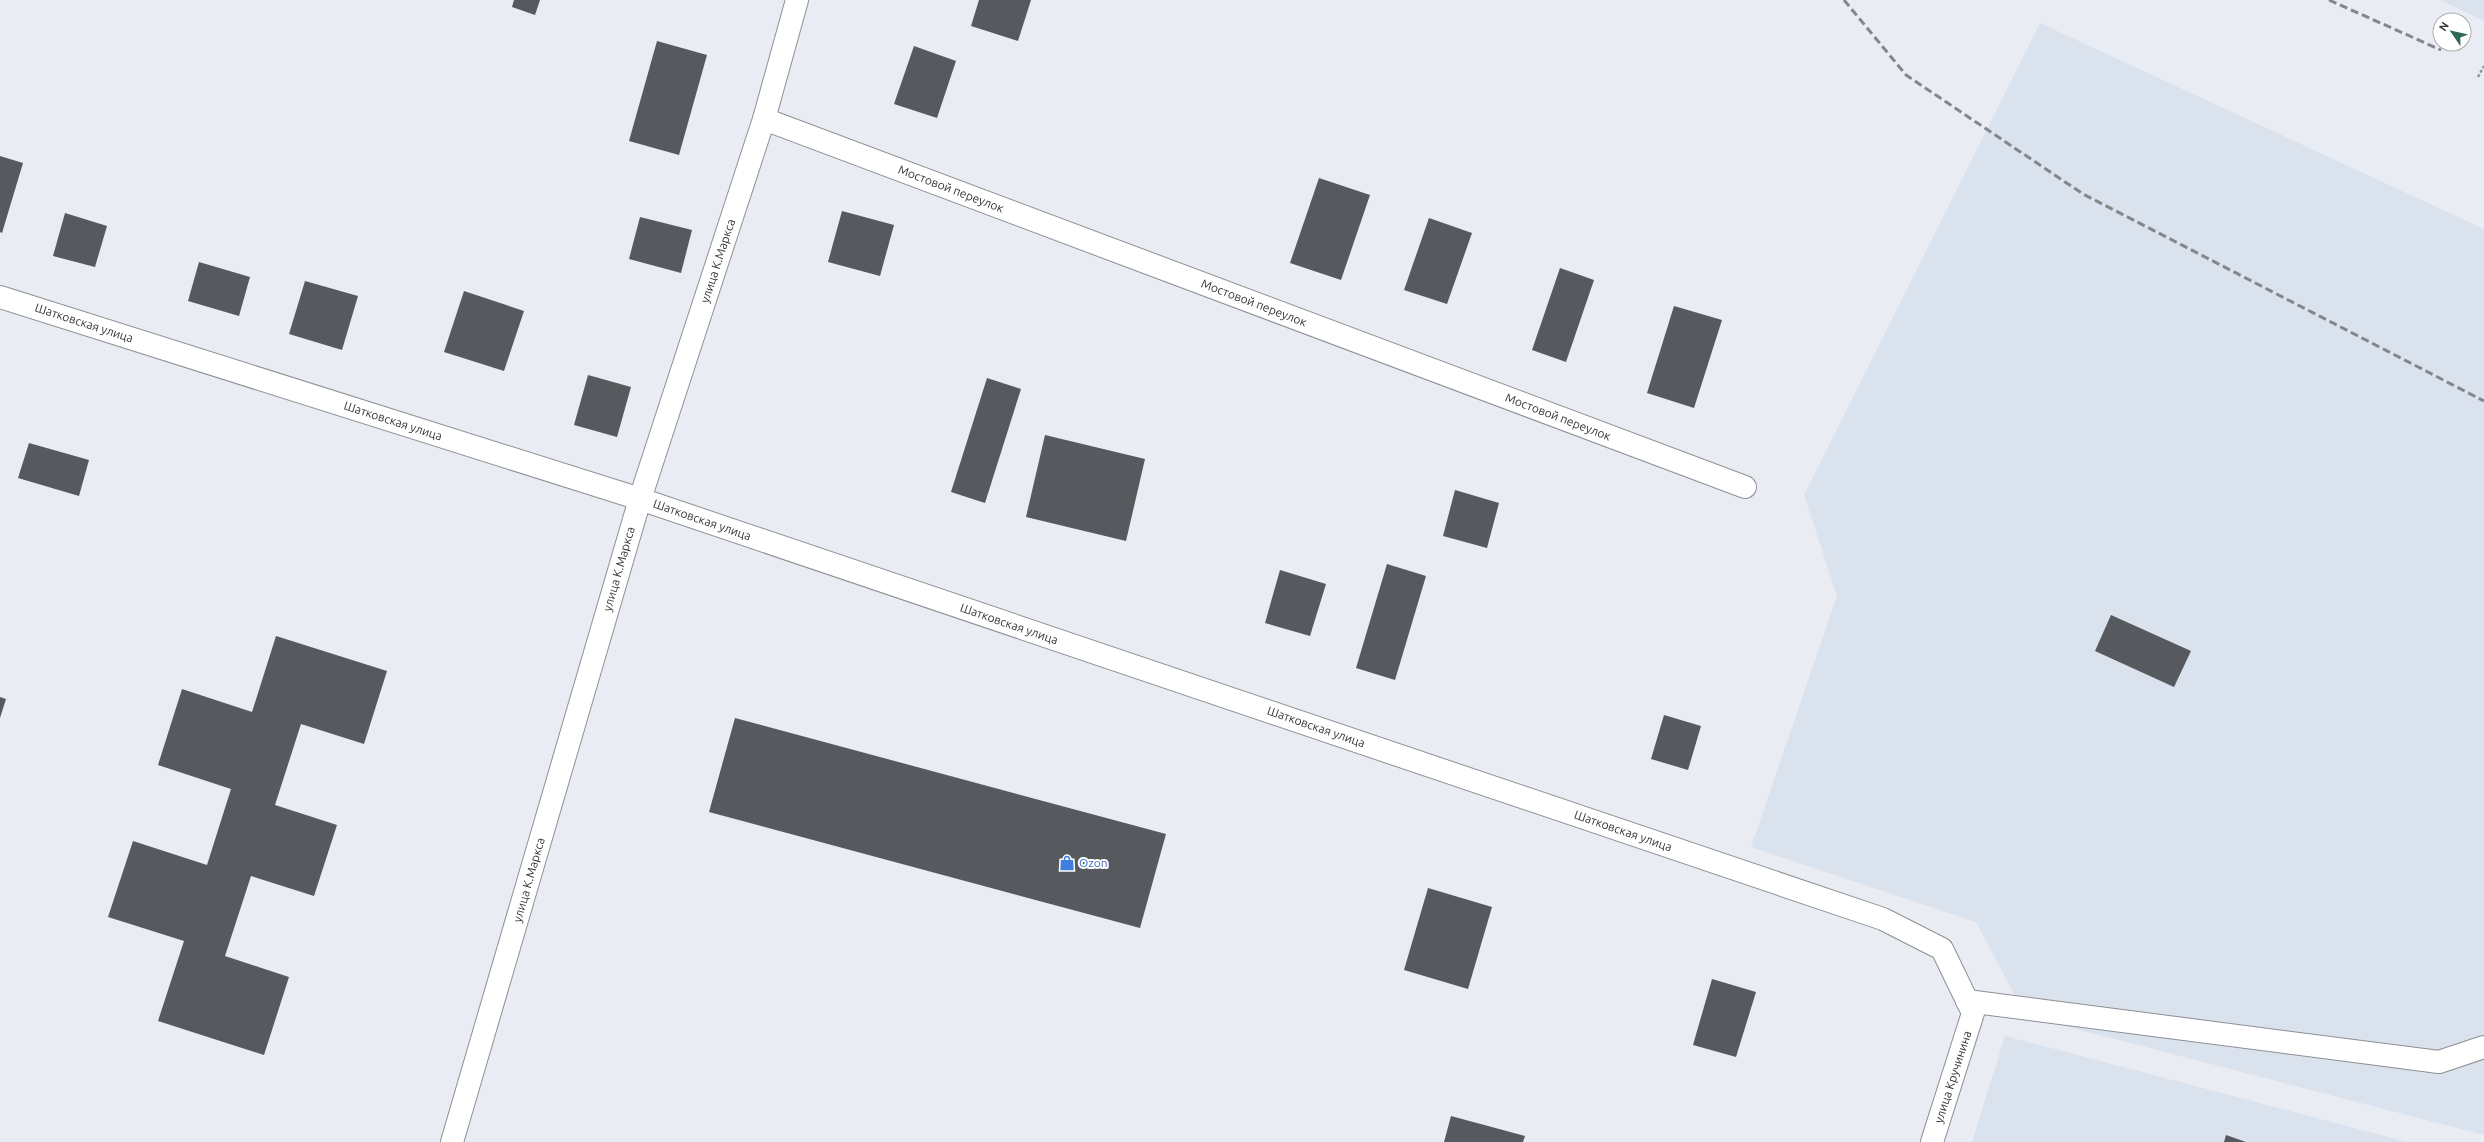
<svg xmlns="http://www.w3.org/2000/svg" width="2484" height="1142" font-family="Ubuntu,sans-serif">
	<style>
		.built { fill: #dae2ee }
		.building { fill: #56595d }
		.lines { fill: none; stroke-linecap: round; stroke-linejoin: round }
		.street-casing { stroke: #8d9095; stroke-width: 24 }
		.path { stroke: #929498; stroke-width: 2.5; stroke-dasharray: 3 2; stroke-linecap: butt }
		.street { stroke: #fff; stroke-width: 22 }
		.rail { stroke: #84868a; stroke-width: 3; stroke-dasharray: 8 4; stroke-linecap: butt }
		.labels { text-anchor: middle; stroke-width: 4; stroke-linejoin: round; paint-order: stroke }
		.street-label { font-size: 12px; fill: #353638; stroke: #fff }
		.shop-label { font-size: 12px; fill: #366cbe; stroke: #fff; text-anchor: start }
	</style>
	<rect width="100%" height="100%" fill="#e9ecf2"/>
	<g class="built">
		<path d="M 2440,0 L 2484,0 L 2484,21 Z"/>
		<path d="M 2040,23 L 2484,229 L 2484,1135 L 2026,1016 L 1976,922 L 1751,847 L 1837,596 L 1804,495 Z"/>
		<path d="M 2005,1036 L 2407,1142 L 1972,1142 Z"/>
	</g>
	<g class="building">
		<path d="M 514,0 L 540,0 L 535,15 L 512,7 Z"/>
		<path d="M 979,0 L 1031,0 L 1018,41 L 971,26 Z"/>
		<path d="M 657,41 L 707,55 L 679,155 L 629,141 Z"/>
		<path d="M 914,46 L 956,61 L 937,118 L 894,104 Z"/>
		<path d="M 0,156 L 23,163 L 2,233 L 0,232 Z"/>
		<path d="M 1319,178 L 1370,195 L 1341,280 L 1290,263 Z"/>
		<path d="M 842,211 L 894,225 L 880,276 L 828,262 Z"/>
		<path d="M 65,213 L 107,226 L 95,267 L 53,256 Z"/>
		<path d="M 640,217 L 692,230 L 681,273 L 629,259 Z"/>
		<path d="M 1429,218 L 1472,233 L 1447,304 L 1404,290 Z"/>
		<path d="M 199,262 L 250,277 L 239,316 L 188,301 Z"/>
		<path d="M 1560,268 L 1594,280 L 1566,362 L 1532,350 Z"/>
		<path d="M 305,281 L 358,296 L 342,350 L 289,334 Z"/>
		<path d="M 464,291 L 524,311 L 504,371 L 444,352 Z"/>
		<path d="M 1674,306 L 1722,320 L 1694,408 L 1647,393 Z"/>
		<path d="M 588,375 L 631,387 L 617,437 L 574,425 Z"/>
		<path d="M 987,378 L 1021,389 L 985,503 L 951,492 Z"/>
		<path d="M 1045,435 L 1145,459 L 1126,541 L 1026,517 Z"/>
		<path d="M 29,443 L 89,460 L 79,496 L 18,478 Z"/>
		<path d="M 1455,490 L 1499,503 L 1487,548 L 1443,536 Z"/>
		<path d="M 1387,564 L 1426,576 L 1395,680 L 1356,668 Z"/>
		<path d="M 1280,570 L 1326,584 L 1310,636 L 1265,623 Z"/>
		<path d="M 2111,615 L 2191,651 L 2174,687 L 2095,651 Z"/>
		<path d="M 276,636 L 387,671 L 364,744 L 301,724 L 275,805 L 337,825 L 314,896 L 251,876 L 225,956 L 289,977 L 264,1055 L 158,1021 L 184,941 L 108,917 L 133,841 L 207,865 L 231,789 L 158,765 L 182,689 L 252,712 Z"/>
		<path d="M 0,697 L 6,699 L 0,718 Z"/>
		<path d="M 1664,715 L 1701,726 L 1688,770 L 1651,759 Z"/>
		<path d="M 735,718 L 1166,834 L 1140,928 L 709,812 Z"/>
		<path d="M 1428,888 L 1492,907 L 1468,989 L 1404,970 Z"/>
		<path d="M 1712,979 L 1756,992 L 1736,1057 L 1693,1045 Z"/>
		<path d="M 1451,1116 L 1525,1136 L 1523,1142 L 1444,1142 Z"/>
		<path d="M 2226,1135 L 2246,1142 L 2224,1142 Z"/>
	</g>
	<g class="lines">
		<defs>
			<g id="street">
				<path d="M 764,119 L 1745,487"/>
				<path d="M 0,297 L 640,499 L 1883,919 L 1942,949 L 1973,1013 L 1932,1142"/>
				<path d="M 1967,1001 L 2439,1062 L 2484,1047"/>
				<path d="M 452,1142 L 640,499 L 764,119 L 797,0"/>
			</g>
		</defs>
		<use href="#street" class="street-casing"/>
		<path class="path" d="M 2478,77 L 2484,66"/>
		<use href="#street" class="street"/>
		<g class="rail">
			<path d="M 1844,0 L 1906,75 L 2083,194 L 2484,401"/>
			<path d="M 2329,0 L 2441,50"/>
		</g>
	</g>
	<defs>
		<symbol id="shop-bare" viewBox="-9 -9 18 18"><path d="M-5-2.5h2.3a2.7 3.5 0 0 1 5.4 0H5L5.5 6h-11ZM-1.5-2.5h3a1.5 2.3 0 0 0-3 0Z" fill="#3f7fe0" stroke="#fff" stroke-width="2.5" paint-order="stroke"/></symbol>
	</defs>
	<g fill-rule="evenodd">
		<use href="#shop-bare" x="1056" y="852" width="22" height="22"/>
	</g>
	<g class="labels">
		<g class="street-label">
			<text transform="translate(951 189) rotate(21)" y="4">Мостовой переулок</text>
			<text transform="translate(718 261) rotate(-72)" y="4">улица К.Маркса</text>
			<text transform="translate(1254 303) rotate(21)" y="4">Мостовой переулок</text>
			<text transform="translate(84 323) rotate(18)" y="4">Шатковская улица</text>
			<text transform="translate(1558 417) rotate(21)" y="4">Мостовой переулок</text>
			<text transform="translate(393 421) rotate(18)" y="4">Шатковская улица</text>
			<text transform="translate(702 520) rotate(19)" y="4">Шатковская улица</text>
			<text transform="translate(619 569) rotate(-74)" y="4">улица К.Маркса</text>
			<text transform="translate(1009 624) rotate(19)" y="4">Шатковская улица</text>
			<text transform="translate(1316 727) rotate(19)" y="4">Шатковская улица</text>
			<text transform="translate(1623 831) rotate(19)" y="4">Шатковская улица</text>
			<text transform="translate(529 880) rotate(-74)" y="4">улица К.Маркса</text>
			<text transform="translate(1953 1077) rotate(-72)" y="4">улица Кручинина</text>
		</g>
		<g class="shop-label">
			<text x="1079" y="867">Ozon</text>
		</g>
	</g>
	<g transform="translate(2452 32) rotate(304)"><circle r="19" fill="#ffffff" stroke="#aeafaf"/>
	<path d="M0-3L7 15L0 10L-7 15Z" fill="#2c6954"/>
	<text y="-6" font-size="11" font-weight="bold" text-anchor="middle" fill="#353638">N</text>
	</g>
</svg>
